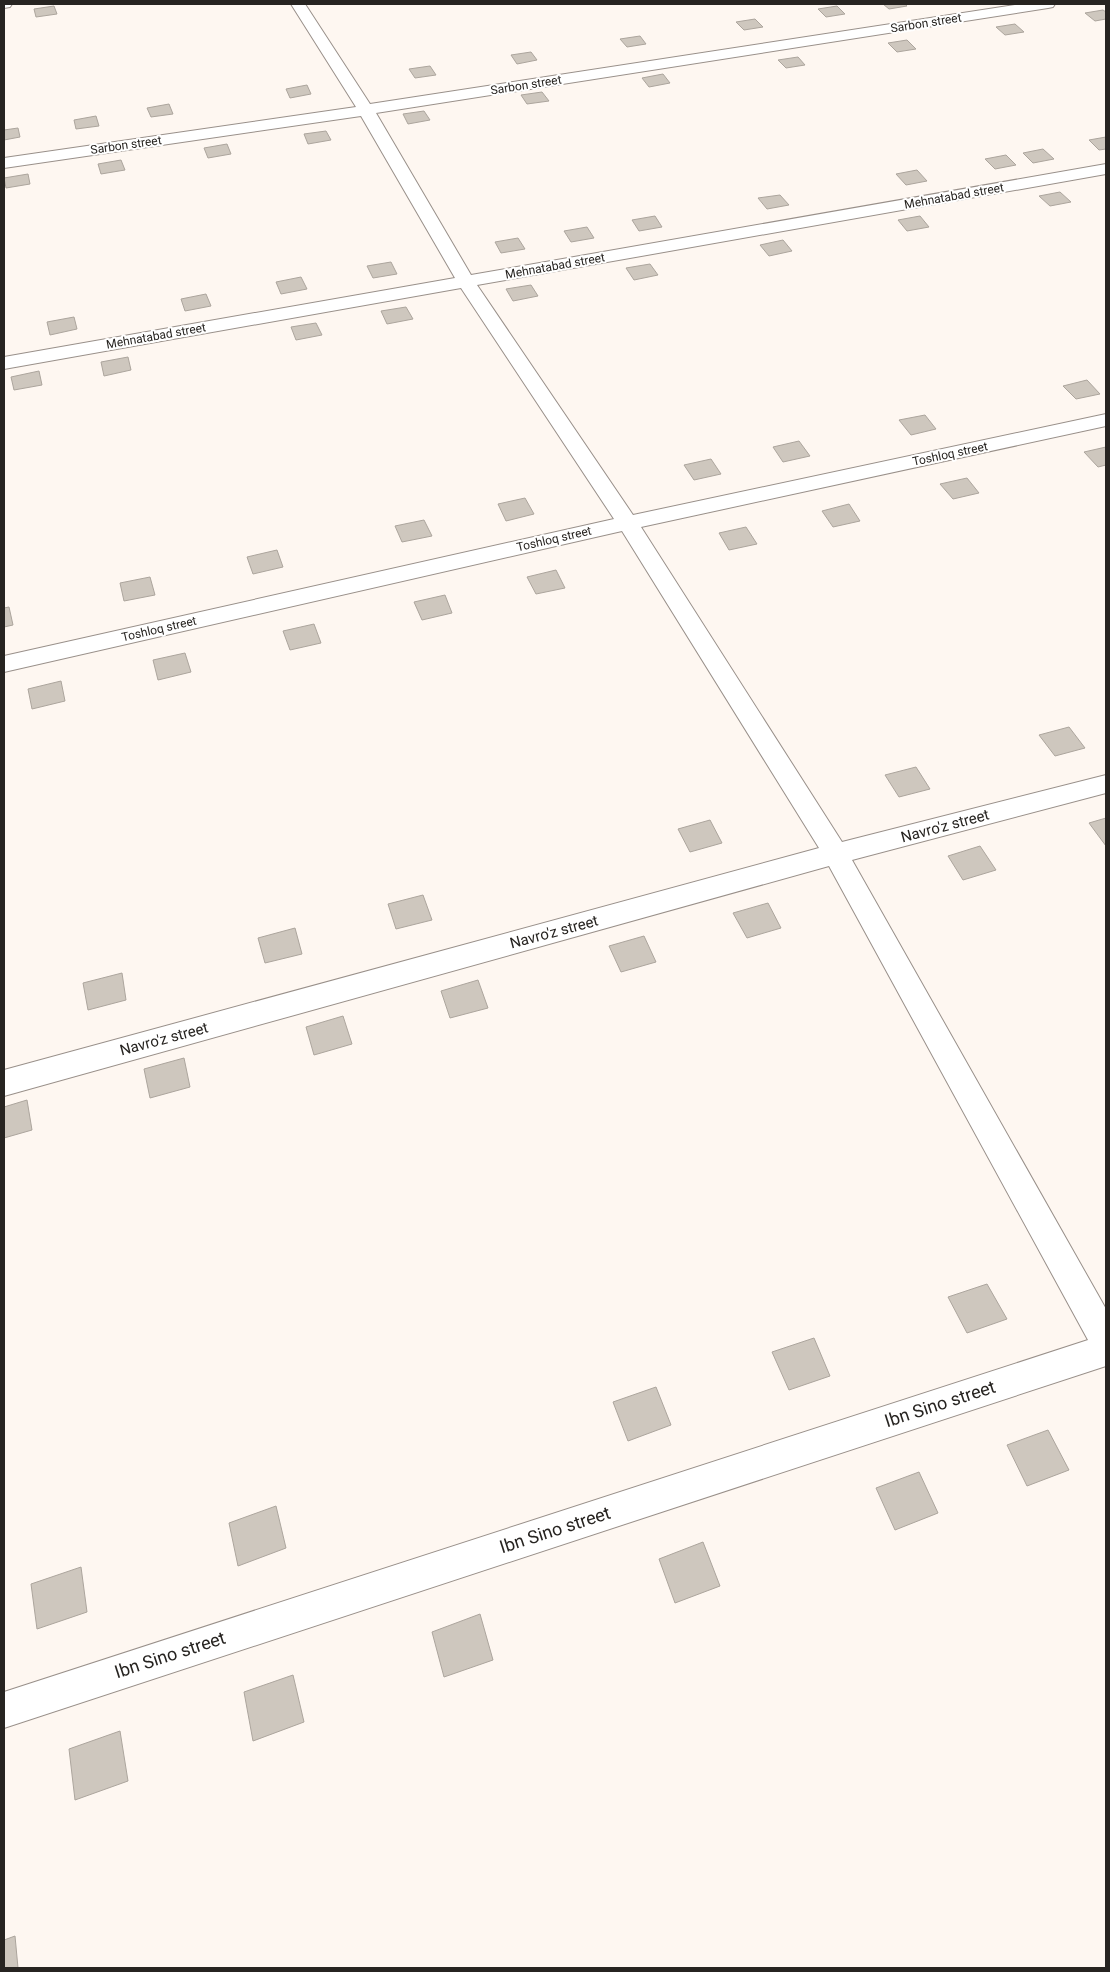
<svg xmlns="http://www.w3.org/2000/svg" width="1110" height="1972" font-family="Roboto,sans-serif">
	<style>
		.building { fill: #cec7be; stroke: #aca59d }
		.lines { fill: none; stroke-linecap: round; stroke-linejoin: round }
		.minor-casing { stroke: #99908a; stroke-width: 2 }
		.minor { fill: #fff; fill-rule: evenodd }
		.labels { text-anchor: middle; stroke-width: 4; stroke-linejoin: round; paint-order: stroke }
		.far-street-label { font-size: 12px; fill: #272421; stroke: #fff }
		.street-label { font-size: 15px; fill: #272421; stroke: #fff }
		.near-street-label { font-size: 18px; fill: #272421; stroke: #fff }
	</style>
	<rect width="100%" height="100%" fill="#fef7f1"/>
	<g class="building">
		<path d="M 883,4 L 905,4 L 907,6 L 889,9 Z"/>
		<path d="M 54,6 L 57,14 L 36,17 L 34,9 Z"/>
		<path d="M 837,6 L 845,14 L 826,17 L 818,9 Z"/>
		<path d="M 1103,10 L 1106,12 L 1106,19 L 1095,21 L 1085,13 Z"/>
		<path d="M 755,19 L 763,27 L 744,30 L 736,22 Z"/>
		<path d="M 1015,24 L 1024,32 L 1005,35 L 996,27 Z"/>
		<path d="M 640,36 L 646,44 L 627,47 L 620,39 Z"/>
		<path d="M 907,40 L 916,49 L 897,52 L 888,43 Z"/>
		<path d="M 531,52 L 537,60 L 517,64 L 511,55 Z"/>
		<path d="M 798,57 L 805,65 L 786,68 L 778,60 Z"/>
		<path d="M 430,66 L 436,75 L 415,78 L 409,69 Z"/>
		<path d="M 663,74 L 670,83 L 649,87 L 642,78 Z"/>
		<path d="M 307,85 L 311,94 L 290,98 L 286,89 Z"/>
		<path d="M 542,92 L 549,101 L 527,104 L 521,95 Z"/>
		<path d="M 169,104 L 173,114 L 151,117 L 147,108 Z"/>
		<path d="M 424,111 L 430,120 L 408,124 L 403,114 Z"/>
		<path d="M 96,116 L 99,126 L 76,129 L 74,120 Z"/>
		<path d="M 18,128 L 20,137 L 4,140 L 4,130 Z"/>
		<path d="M 326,131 L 331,140 L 308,144 L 304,134 Z"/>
		<path d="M 1106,137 L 1106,149 L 1099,150 L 1089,140 Z"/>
		<path d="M 227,144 L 231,154 L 208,158 L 204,148 Z"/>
		<path d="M 1043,149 L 1054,159 L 1033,163 L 1023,153 Z"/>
		<path d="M 1006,155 L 1016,165 L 995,169 L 985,159 Z"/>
		<path d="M 121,160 L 125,170 L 101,174 L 98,164 Z"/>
		<path d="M 917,170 L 927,181 L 906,185 L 896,174 Z"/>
		<path d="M 28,174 L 30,184 L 6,188 L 4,178 Z"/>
		<path d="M 1060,192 L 1071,202 L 1050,206 L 1039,196 Z"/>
		<path d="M 780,195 L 789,205 L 767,209 L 758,198 Z"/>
		<path d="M 655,216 L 662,227 L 639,231 L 632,220 Z"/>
		<path d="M 920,216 L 929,227 L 907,231 L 898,220 Z"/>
		<path d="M 587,227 L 594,238 L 571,242 L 564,231 Z"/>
		<path d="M 518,238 L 525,249 L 501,253 L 495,242 Z"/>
		<path d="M 783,240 L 792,251 L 769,256 L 760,245 Z"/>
		<path d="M 391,262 L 397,274 L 373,278 L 367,266 Z"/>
		<path d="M 650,264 L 658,275 L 634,280 L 626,268 Z"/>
		<path d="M 301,277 L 307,289 L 281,294 L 276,282 Z"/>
		<path d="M 531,285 L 538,296 L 513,301 L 506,289 Z"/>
		<path d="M 206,294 L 211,306 L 185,311 L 181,299 Z"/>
		<path d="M 406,307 L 413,319 L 387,324 L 381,311 Z"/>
		<path d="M 74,317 L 77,329 L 50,335 L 47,322 Z"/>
		<path d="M 316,323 L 322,335 L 296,340 L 291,327 Z"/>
		<path d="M 128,357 L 131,370 L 104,376 L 101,362 Z"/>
		<path d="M 39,371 L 42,385 L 14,390 L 11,377 Z"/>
		<path d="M 1087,380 L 1100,394 L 1076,399 L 1063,386 Z"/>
		<path d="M 925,415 L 936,429 L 911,435 L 899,420 Z"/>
		<path d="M 799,441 L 810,456 L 783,462 L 773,447 Z"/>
		<path d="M 1106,447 L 1106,465 L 1098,467 L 1084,452 Z"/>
		<path d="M 711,459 L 721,474 L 694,480 L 684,465 Z"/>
		<path d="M 967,478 L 979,493 L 953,499 L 940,484 Z"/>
		<path d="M 525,498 L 534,514 L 506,521 L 498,504 Z"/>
		<path d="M 849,504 L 860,521 L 833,527 L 822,511 Z"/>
		<path d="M 424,520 L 432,536 L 402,542 L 395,526 Z"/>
		<path d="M 746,527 L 757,544 L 729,550 L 719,533 Z"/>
		<path d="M 277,550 L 283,567 L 253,574 L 247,557 Z"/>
		<path d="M 556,570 L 565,588 L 536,594 L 527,577 Z"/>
		<path d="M 150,577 L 155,595 L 124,601 L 120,583 Z"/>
		<path d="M 445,595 L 452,613 L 422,620 L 414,602 Z"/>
		<path d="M 9,607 L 13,625 L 4,627 L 4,608 Z"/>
		<path d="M 314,624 L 321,643 L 290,650 L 283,631 Z"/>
		<path d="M 185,653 L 191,672 L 158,680 L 153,660 Z"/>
		<path d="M 61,681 L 65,701 L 32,709 L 28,689 Z"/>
		<path d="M 1069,727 L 1085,748 L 1055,756 L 1039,735 Z"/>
		<path d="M 916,767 L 930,789 L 899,797 L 885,775 Z"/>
		<path d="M 1106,818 L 1106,846 L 1089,823 Z"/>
		<path d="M 710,820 L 722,843 L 690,852 L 678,829 Z"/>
		<path d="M 980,846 L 996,870 L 963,880 L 948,856 Z"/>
		<path d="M 423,895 L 432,920 L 396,929 L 388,904 Z"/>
		<path d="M 768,903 L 781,928 L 747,938 L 733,913 Z"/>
		<path d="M 295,928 L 302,954 L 265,963 L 258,938 Z"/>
		<path d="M 644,936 L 656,962 L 621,972 L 609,946 Z"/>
		<path d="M 122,973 L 126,1000 L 88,1010 L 83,983 Z"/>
		<path d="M 478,980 L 488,1008 L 450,1018 L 441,991 Z"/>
		<path d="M 343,1016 L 352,1044 L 314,1055 L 306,1027 Z"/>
		<path d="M 184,1058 L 190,1087 L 150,1098 L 144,1069 Z"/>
		<path d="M 27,1100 L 32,1130 L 4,1138 L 4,1107 Z"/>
		<path d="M 987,1284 L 1007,1319 L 967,1333 L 948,1297 Z"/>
		<path d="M 814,1338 L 830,1376 L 789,1390 L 772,1352 Z"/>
		<path d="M 656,1387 L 671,1425 L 628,1441 L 613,1402 Z"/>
		<path d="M 1048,1430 L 1069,1470 L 1027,1486 L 1007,1445 Z"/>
		<path d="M 919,1472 L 938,1513 L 895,1530 L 876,1488 Z"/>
		<path d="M 276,1506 L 286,1548 L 238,1566 L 229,1523 Z"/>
		<path d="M 703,1542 L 720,1586 L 675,1603 L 659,1559 Z"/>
		<path d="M 81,1567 L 87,1612 L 37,1629 L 31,1584 Z"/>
		<path d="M 480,1614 L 493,1660 L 444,1677 L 432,1632 Z"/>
		<path d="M 293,1675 L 304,1722 L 253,1741 L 244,1692 Z"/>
		<path d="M 120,1731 L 128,1781 L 75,1800 L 69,1749 Z"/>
		<path d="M 15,1936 L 18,1968 L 4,1968 L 4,1940 Z"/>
	</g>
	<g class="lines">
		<defs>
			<g id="minor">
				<path d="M 4,4 L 12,4 L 10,7 L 4,8 Z"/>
				<path d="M 291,4 L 305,4 L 370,104 L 1021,4 L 1055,4 L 1053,7 L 1048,8 L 376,113 L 471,275 L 1106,164 L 1106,174 L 477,285 L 633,515 L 1106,414 L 1106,426 L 641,527 L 842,842 L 1106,775 L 1106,793 L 852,860 L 1106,1309 L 1106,1366 L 4,1728 L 4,1692 L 1088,1340 L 829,866 L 4,1096 L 4,1070 L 819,848 L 622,531 L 4,672 L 4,656 L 614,519 L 461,288 L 4,369 L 4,357 L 455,278 L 361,116 L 4,168 L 4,158 L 356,107 Z"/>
			</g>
		</defs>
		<use href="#minor" class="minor-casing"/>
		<use href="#minor" class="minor"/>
	</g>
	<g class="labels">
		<g class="far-street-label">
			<text transform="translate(926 23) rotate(-9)" y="4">Sarbon street</text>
			<text transform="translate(526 85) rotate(-9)" y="4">Sarbon street</text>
			<text transform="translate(126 145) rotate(-8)" y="4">Sarbon street</text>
			<text transform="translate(954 196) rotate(-10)" y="4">Mehnatаbаd street</text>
			<text transform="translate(555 266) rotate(-10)" y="4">Mehnatаbаd street</text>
			<text transform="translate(156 336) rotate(-10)" y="4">Mehnatаbаd street</text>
			<text transform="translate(950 454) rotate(-12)" y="4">Toshloq street</text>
			<text transform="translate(554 539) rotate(-13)" y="4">Toshloq street</text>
			<text transform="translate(159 629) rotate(-13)" y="4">Toshloq street</text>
		</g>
		<g class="street-label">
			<text transform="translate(945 826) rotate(-15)" y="5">Navro'z street</text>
			<text transform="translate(554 932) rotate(-15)" y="5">Navro'z street</text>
			<text transform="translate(164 1039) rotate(-15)" y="5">Navro'z street</text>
		</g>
		<g class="near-street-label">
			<text transform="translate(940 1404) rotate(-18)" y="6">Ibn Sino street</text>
			<text transform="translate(555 1530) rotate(-18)" y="6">Ibn Sino street</text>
			<text transform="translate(170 1655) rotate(-18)" y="6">Ibn Sino street</text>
		</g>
	</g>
	<rect width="1110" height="1972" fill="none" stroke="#272421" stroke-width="10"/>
</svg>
